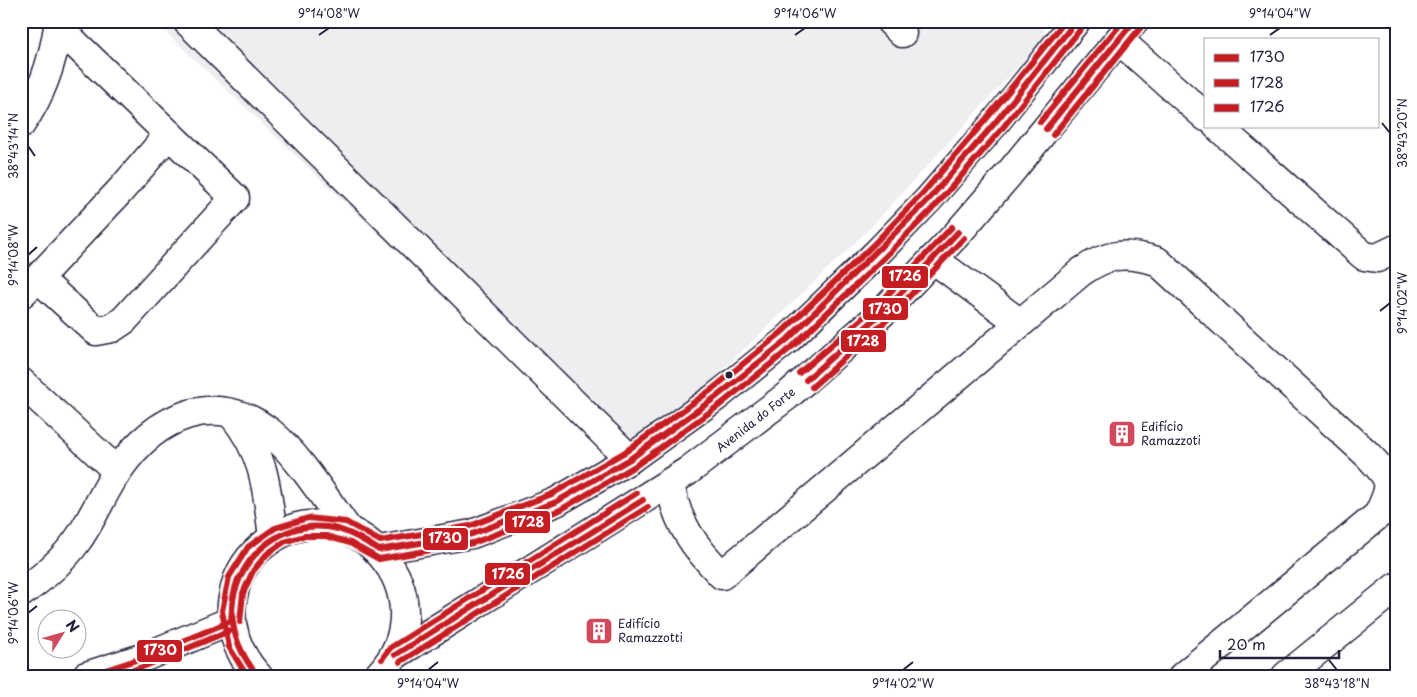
<svg xmlns="http://www.w3.org/2000/svg" width="1417" height="697" font-family="'Playpen Sans',sans-serif">
	<style>
		.built { fill: #eeeef1 }
		.lines { fill: none; stroke-linecap: round; stroke-linejoin: round }
		.minor-casing { stroke: #22223b; stroke-width: 31 }
		.minor { stroke: #fff; stroke-width: 28 }
		.bus-1-casing { stroke: #fff; stroke-width: 10 }
		.bus-2-casing { stroke: #fff; stroke-width: 10 }
		.bus-3-casing { stroke: #fff; stroke-width: 10 }
		.bus-1 { stroke: #c61d23; stroke-width: 6 }
		.bus-2 { stroke: #c61d23; stroke-width: 6 }
		.bus-3 { stroke: #c61d23; stroke-width: 6 }
		.ticks { fill: none; stroke: #22223b; stroke-width: 2 }
		.bus-dot { fill: #22223b; stroke: #fff; stroke-width: 2 }
		.labels { text-anchor: middle; stroke-width: 4; stroke-linejoin: round; paint-order: stroke }
		.street-label { font-size: 12px; fill: #22223b; stroke: #fff }
		.poi-label { font-size: 12px; fill: #22223b; stroke: #fff; text-anchor: start }
		.line-badge { stroke: #fff; stroke-width: 2 }
		.badge-label { font-size: 14px; text-anchor: middle; font-weight: bold; fill: #fff }
		.neatline { fill: none; stroke: #22223b; stroke-width: 2 }
		.ticks-label { font-size: 12px; text-anchor: middle; fill: #22223b }
	</style>
	<rect width="100%" height="100%" fill="#fff"/>
	<filter id="ink" filterUnits="userSpaceOnUse"><feTurbulence type="fractalNoise" baseFrequency=".02" numOctaves="2"/><feDisplacementMap in="SourceGraphic" scale="10" xChannelSelector="R" yChannelSelector="G"/><feConvolveMatrix kernelMatrix="1 2 1 2 8 2 1 2 1" color-interpolation-filters="sRGB"/></filter>
	<g filter="url(#ink)">
		<path class="built" d="M 154,21 L 1045,21 L 1043,39 L 871,227 L 705,387 L 613,457 Z"/>
		<g class="lines">
			<defs>
				<g id="minor">
					<path d="M 187,21 L 630,459"/>
					<path d="M 890,21 L 902,33"/>
					<path d="M 1119,40 L 1206,117"/>
					<path d="M 21,124 C 41,96 53,60 58,27 L 235,198 L 124,320 L 112,328 L 96,331 L 38,278 L 21,294"/>
					<path d="M 1217,126 L 1364,256 L 1377,258 L 1396,249"/>
					<path d="M 933,259 L 1020,323"/>
					<path d="M 38,278 L 121,190 L 169,134"/>
					<path d="M 21,382 L 117,471"/>
					<path d="M 232,414 C 265,454 267,488 273,538"/>
					<path d="M 670,483 C 676,522 694,547 722,575 L 1081,272 C 1108,253 1125,252 1157,261 L 1368,455 C 1392,481 1394,482 1378,515 L 1183,676"/>
					<path d="M 379,550 L 472,534 L 556,502 L 630,459 L 716,397 L 788,339 L 878,252 L 929,199 L 994,124 L 1076,21"/>
					<path d="M 21,593 C 41,579 62,562 77,541 C 93,519 103,492 119,469 C 155,417 215,388 271,433 C 298,455 328,503 349,531"/>
					<path d="M 395,655 L 688,471 L 787,396 L 883,312 L 957,234 L 1009,174 L 1134,21"/>
					<path d="M 86,676 L 142,658 L 231,621"/>
					<path d="M 258,676 C 237,653 226,623 234,592 C 238,572 250,555 266,543 C 351,479 453,597 378,676"/>
					<path d="M 1286,676 L 1396,587"/>
				</g>
			</defs>
			<use href="#minor" class="minor-casing"/>
			<use href="#minor" class="minor"/>
			<defs>
				<g id="bus-1">
					<path d="M 1046,129 L 1134,21"/>
					<path d="M 806,380 L 883,312 L 958,232"/>
					<path d="M 238,579 C 225,615 234,647 258,676"/>
					<path d="M 231,621 C 232,611 232,600 235,591 C 247,550 284,522 327,527 C 346,529 363,540 379,550 L 472,534 L 556,502 L 630,459 L 716,397 L 788,339 L 929,199 L 994,124 L 1076,21"/>
					<path d="M 395,655 L 643,500"/>
					<path d="M 87,676 L 142,658 L 231,621"/>
				</g>
				<g id="bus-2">
					<path d="M 1053,135 L 1141,27"/>
					<path d="M 812,387 L 889,318 L 964,238"/>
					<path d="M 240,622 L 243,593 L 253,571 L 267,554 L 284,542 L 304,536 L 326,536 L 350,543 L 379,559 L 473,543 L 560,510 L 635,466 L 721,404 L 793,346 L 884,258 L 936,205 L 1001,130 L 1083,26"/>
					<path d="M 400,662 L 648,507"/>
					<path d="M 115,676 L 145,666 L 234,629"/>
				</g>
				<g id="bus-3">
					<path d="M 1040,122 L 1123,21"/>
					<path d="M 799,373 L 877,306 L 952,227"/>
					<path d="M 382,659 L 390,648 L 637,493"/>
					<path d="M 247,676 L 229,647 L 222,611 L 229,577 L 248,547 L 275,528 L 308,518 L 346,522 L 380,541 L 470,526 L 552,494 L 625,452 L 711,390 L 782,332 L 872,246 L 923,193 L 987,118 L 1065,21"/>
				</g>
			</defs>
			<use href="#bus-1" class="bus-1-casing"/>
			<use href="#bus-2" class="bus-2-casing"/>
			<use href="#bus-3" class="bus-3-casing"/>
			<use href="#bus-1" class="bus-1"/>
			<use href="#bus-2" class="bus-2"/>
			<use href="#bus-3" class="bus-3"/>
		</g>
	</g>
	<path class="ticks" d="M 319,35 L 329,28M 795,35 L 805,28M 1270,35 L 1280,28M 1382,123 L 1390,133M 28,146 L 35,156M 28,255 L 37,247M 1380,311 L 1390,303M 28,613 L 37,606M 1329,660 L 1337,670M 428,670 L 438,662M 903,670 L 913,662"/>
	<defs>
		<symbol id="building-square" viewBox="-11 -11 22 22"><rect x="-9" y="-9" width="18" height="18" rx="4" fill="#d1495b" stroke="#fff"/><path d="M-4-6H4V6H1V3H-1V6H-4ZM-2.5-4.3h1.7v1.8h-1.7ZM.8-4.3h1.7v1.8H.8ZM-2.5-1h1.7V.8h-1.7ZM.8-1h1.7V.8H.8Z" fill="#fff"/></symbol>
	</defs>
	<g fill-rule="evenodd">
		<use href="#building-square" x="1106" y="418" width="32" height="32"/>
		<use href="#building-square" x="583" y="615" width="32" height="32"/>
	</g>
	<circle class="bus-dot" cx="729" cy="375" r="4.5"/>
	<g class="labels">
		<g class="street-label">
			<text transform="translate(756 420) rotate(-38)" y="4">Avenida do Forte</text>
		</g>
		<g class="poi-label">
			<text x="1141" y="431">Edifício<tspan x="1141" dy="14">Ramazzoti</tspan></text>
			<text x="618" y="628">Edifício<tspan x="618" dy="14">Ramazzotti</tspan></text>
		</g>
	</g>
	<g class="line-badge">
		<rect x="881" y="265" width="48" height="24" rx="5" fill="#c61d23"/>
		<rect x="862" y="297" width="47" height="24" rx="5" fill="#c61d23"/>
		<rect x="840" y="329" width="47" height="24" rx="5" fill="#c61d23"/>
		<rect x="504" y="510" width="47" height="24" rx="5" fill="#c61d23"/>
		<rect x="422" y="527" width="47" height="24" rx="5" fill="#c61d23"/>
		<rect x="484" y="562" width="47" height="24" rx="5" fill="#c61d23"/>
		<rect x="136" y="639" width="47" height="24" rx="5" fill="#c61d23"/>
	</g>
	<g class="badge-label">
		<text x="905" y="281">1726</text>
		<text x="885" y="314">1730</text>
		<text x="863" y="346">1728</text>
		<text x="528" y="527">1728</text>
		<text x="445" y="543">1730</text>
		<text x="508" y="579">1726</text>
		<text x="160" y="655">1730</text>
	</g>
	<rect width="1417" height="697" fill="none" stroke="#fff" stroke-width="55"/>
	<rect x="1204" y="38" width="175" height="90" fill="#ffffff" stroke="#a7a7b1"/>
	<rect x="1214" y="54" width="25" height="8" fill="#c61d23" stroke="#a7a7b1"/>
	<text x="1250" y="62" font-size="15" fill="#22223b">1730</text>
	<rect x="1214" y="79" width="25" height="8" fill="#c61d23" stroke="#a7a7b1"/>
	<text x="1250" y="88" font-size="15" fill="#22223b">1728</text>
	<rect x="1214" y="104" width="25" height="8" fill="#c61d23" stroke="#a7a7b1"/>
	<text x="1250" y="112" font-size="15" fill="#22223b">1726</text>
	<g transform="translate(62 634) rotate(53)"><circle r="24" fill="#ffffff" stroke="#a7a7b1"/>
	<path d="M0-4L9 19L0 12L-9 19Z" fill="#d1495b"/>
	<text y="-8" font-size="14" font-weight="bold" text-anchor="middle" fill="#22223b">N</text>
	</g>
	<path d="M1220 650v8h119v-8" fill="none" stroke="#22223b" stroke-width="2.5"/>
	<text x="1227" y="650" font-size="15" fill="#22223b" stroke="#ffffff" stroke-width="4" paint-order="stroke">20 m</text>
	<rect x="28" y="28" width="1362" height="642" class="neatline"/>
	<g class="ticks-label">
		<text x="329" y="18">9°14'08"W</text>
		<text x="805" y="18">9°14'06"W</text>
		<text x="1280" y="18">9°14'04"W</text>
		<text transform="translate(1403 133) rotate(-90)" y="4">38°43'20"N</text>
		<text transform="translate(14 146) rotate(-90)" y="4">38°43'14"N</text>
		<text transform="translate(14 255) rotate(-90)" y="4">9°14'08"W</text>
		<text transform="translate(1403 303) rotate(-90)" y="4">9°14'02"W</text>
		<text transform="translate(14 613) rotate(-90)" y="4">9°14'06"W</text>
		<text x="428" y="688">9°14'04"W</text>
		<text x="903" y="688">9°14'02"W</text>
		<text x="1337" y="688">38°43'18"N</text>
	</g>
</svg>
